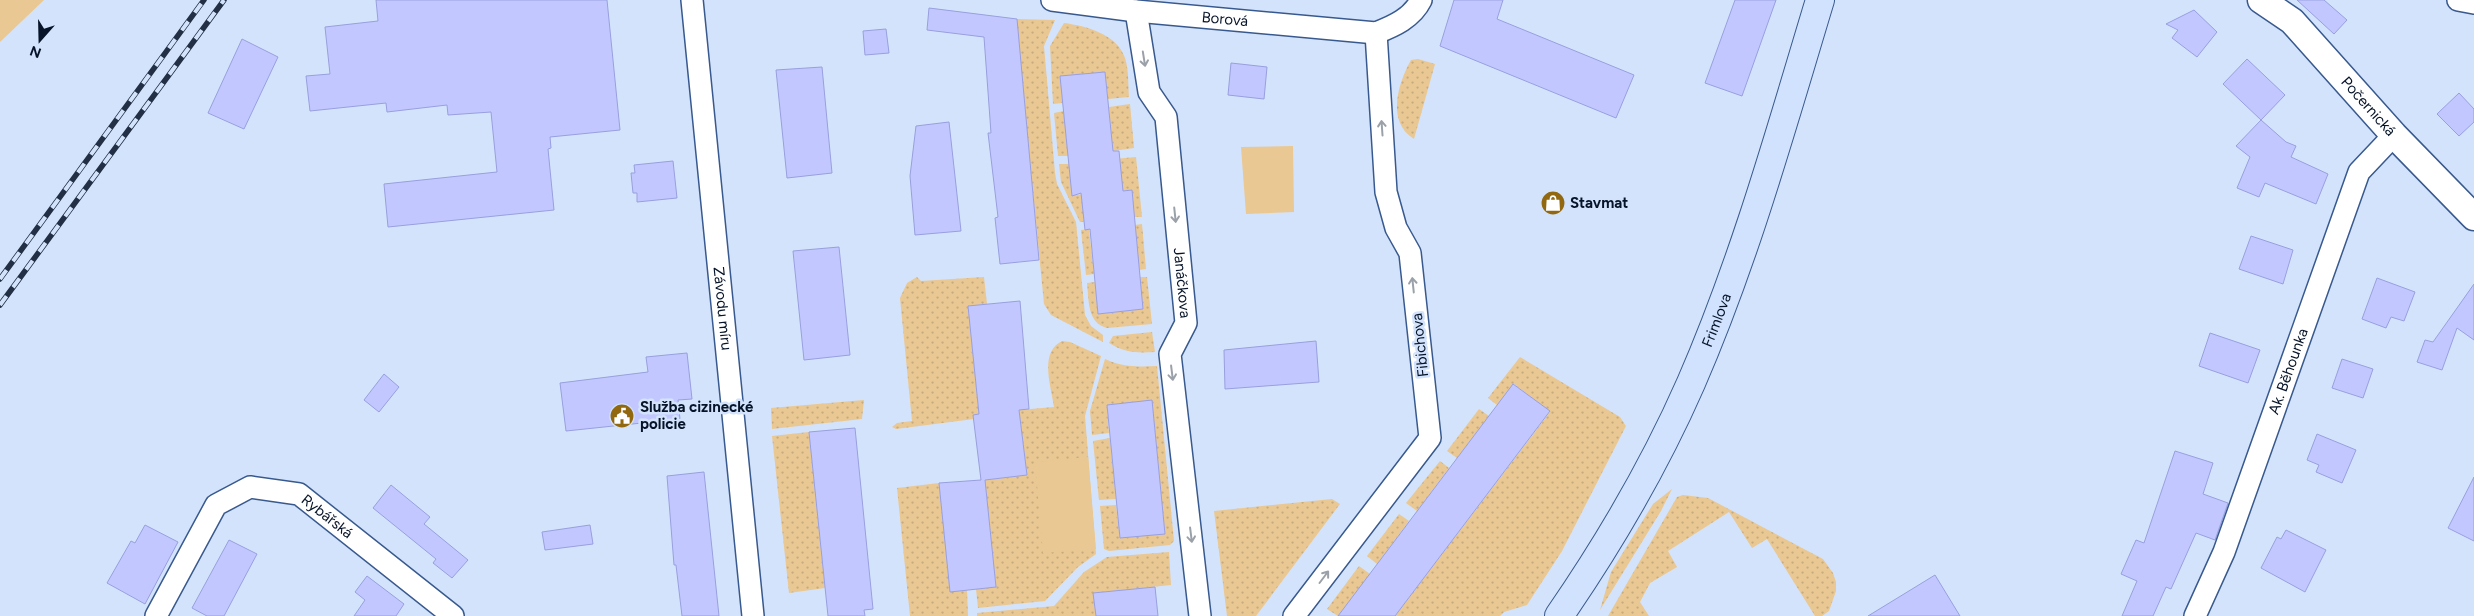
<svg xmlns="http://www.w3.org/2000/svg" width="2474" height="616" font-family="Figtree,sans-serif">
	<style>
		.grass { fill: url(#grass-dots) }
		.park { fill: #e9c893 }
		.building { fill: #c2c8ff; stroke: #989fdf }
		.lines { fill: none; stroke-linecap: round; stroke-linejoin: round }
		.minor-casing { stroke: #38598e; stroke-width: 24 }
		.tertiary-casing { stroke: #38598e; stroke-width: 29 }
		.secondary-casing { stroke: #38598e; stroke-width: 30 }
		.minor { stroke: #fff; stroke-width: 21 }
		.tertiary { stroke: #fff; stroke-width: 26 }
		.secondary { stroke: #d0e2fd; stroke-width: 28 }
		.rail-casing { stroke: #222f45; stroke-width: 5.5 }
		.rail { stroke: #d3e3fb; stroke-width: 4; stroke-dasharray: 11; stroke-linecap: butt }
		.oneway { stroke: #9ba1a9 }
		.labels { text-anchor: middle; stroke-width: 5; stroke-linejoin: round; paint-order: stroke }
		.street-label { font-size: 15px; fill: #061328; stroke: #d3e3fb }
		.poi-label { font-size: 15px; font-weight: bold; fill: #061328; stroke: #d3e3fb; text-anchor: start }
	</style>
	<defs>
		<pattern id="grass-dots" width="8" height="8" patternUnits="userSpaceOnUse" patternTransform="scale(1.25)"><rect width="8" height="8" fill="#e9c893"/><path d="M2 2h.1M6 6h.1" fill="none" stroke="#c6ab7f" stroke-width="1.8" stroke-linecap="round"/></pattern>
	</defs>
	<rect width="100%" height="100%" fill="#d3e3fb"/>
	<g class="grass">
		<path d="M 1016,19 L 1055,20 L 1044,46 L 1055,173 L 1057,184 L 1076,222 L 1085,315 L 1091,326 L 1103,335 L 1103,342 L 1051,315 L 1044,304 Z"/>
		<path d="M 1064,23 C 1086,26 1117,34 1125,58 C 1129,70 1128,85 1129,97 L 1108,99 L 1105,72 L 1060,76 L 1063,103 L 1053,104 L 1050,46 Z"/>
		<path d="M 1418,59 L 1435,64 L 1414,139 C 1386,122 1398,83 1411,60 Z"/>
		<path d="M 1130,104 L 1134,148 L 1113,151 L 1109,107 Z"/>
		<path d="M 1064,111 L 1068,156 L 1058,156 L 1054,113 Z"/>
		<path d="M 1136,157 L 1142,217 L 1134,217 L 1132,190 L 1117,191 L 1114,159 Z"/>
		<path d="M 1059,164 L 1069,164 L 1073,195 L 1086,194 L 1084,222 L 1080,222 L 1061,182 Z"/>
		<path d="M 1142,224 L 1146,269 L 1139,270 L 1135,225 Z"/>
		<path d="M 1089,229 L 1094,274 L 1086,275 L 1081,230 Z"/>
		<path d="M 917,277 L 921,281 L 984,277 L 987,304 L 968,306 L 979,414 L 973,415 L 974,419 L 896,429 L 892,427 L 897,423 L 912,421 L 900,298 L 907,283 Z"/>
		<path d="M 1140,277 L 1147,277 L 1152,324 L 1107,328 C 1087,323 1089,300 1087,283 L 1095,282 L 1098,314 L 1143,309 Z"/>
		<path d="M 1152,332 L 1155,352 C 1137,353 1125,353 1109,343 L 1113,336 Z"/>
		<path d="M 1062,341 L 1070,342 L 1101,356 L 1085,416 L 1096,554 L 1078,567 L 1045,601 L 978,608 L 976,589 L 996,587 L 985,480 L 1027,475 L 1019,410 L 1054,407 C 1051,386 1039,352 1062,341 Z"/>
		<path d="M 1520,357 L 1620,417 L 1626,426 L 1562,551 L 1527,605 L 1504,612 L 1500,616 L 1395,616 L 1550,412 L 1514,384 L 1497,405 L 1488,398 Z"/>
		<path d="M 1105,359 C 1122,367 1138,367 1157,366 L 1174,541 L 1170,545 L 1109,551 L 1104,549 L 1100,506 L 1116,505 L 1120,538 L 1165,533 L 1152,401 L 1107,405 L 1109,433 L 1092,435 L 1090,411 Z"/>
		<path d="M 864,400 L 862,419 L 772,429 L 771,408 Z"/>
		<path d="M 1479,409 L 1489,416 L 1457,458 L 1447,451 Z"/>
		<path d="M 809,432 L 825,588 L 789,593 L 772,436 Z"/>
		<path d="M 1110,438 L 1116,499 L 1099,500 L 1093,441 Z"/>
		<path d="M 1440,461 L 1449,468 L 1417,511 L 1406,503 Z"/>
		<path d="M 939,483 L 950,591 L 967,590 L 968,616 L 910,616 L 897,488 Z"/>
		<path d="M 1672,489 L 1661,511 L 1600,610 L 1611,572 L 1653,504 Z"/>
		<path d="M 1683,495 L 1708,498 L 1823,559 L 1833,573 L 1836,582 L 1836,591 L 1829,611 L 1822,616 L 1815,616 L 1767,539 L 1752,548 L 1729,512 L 1668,551 L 1677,567 L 1650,583 L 1640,602 L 1649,616 L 1608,616 L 1677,497 Z"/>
		<path d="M 1332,499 L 1340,504 L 1256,616 L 1227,616 L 1214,511 Z"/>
		<path d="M 1399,514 L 1409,521 L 1377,564 L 1367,556 Z"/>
		<path d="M 1169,552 L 1171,585 L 1094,593 L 1096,616 L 977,616 L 977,613 L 1054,606 L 1084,572 L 1107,557 Z"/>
		<path d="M 1359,566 L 1370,574 L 1338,616 L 1327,609 Z"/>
	</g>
	<g class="park">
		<path d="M 0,0 L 44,0 L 0,42 Z"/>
		<path d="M 1293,146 L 1294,212 L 1246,214 L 1241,147 Z"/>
		<path d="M 1088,457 L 1096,549 L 1043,553 L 1035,462 Z"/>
	</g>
	<g class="building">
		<path d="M 376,0 L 607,0 L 620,130 L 550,137 L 551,148 L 548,149 L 554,210 L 388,227 L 384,184 L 497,172 L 491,112 L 448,115 L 447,105 L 387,112 L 386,103 L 310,111 L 306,76 L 330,74 L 325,27 L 378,21 Z"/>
		<path d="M 1454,0 L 1503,0 L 1497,19 L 1634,75 L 1616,118 L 1440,46 Z"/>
		<path d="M 1735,0 L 1776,0 L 1742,96 L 1705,83 Z"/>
		<path d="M 2297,0 L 2324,0 L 2347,20 L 2334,34 Z"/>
		<path d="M 929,8 L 1017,19 L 1039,260 L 1000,264 L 995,218 L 998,217 L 988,133 L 991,133 L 984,37 L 927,30 Z"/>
		<path d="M 2194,10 L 2217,32 L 2197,57 L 2172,38 L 2178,30 L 2166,24 Z"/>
		<path d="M 886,29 L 889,53 L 865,55 L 863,31 Z"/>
		<path d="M 242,39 L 278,57 L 244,129 L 208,113 Z"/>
		<path d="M 2247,59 L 2285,95 L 2261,120 L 2223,84 Z"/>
		<path d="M 1231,63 L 1267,67 L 1264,99 L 1228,95 Z"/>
		<path d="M 822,67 L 832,173 L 787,178 L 776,70 Z"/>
		<path d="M 1105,72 L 1113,151 L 1119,151 L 1123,191 L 1132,190 L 1143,309 L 1098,314 L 1090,229 L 1085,230 L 1081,193 L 1072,196 L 1060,76 Z"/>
		<path d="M 2459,93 L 2474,109 L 2474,122 L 2459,136 L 2437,114 Z"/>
		<path d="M 2261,120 L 2286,142 L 2296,146 L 2291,157 L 2328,174 L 2316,204 L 2265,183 L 2259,197 L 2237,188 L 2250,157 L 2236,146 Z"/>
		<path d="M 949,122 L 961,231 L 915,235 L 910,176 L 916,126 Z"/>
		<path d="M 673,161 L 677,198 L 637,202 L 637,193 L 633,193 L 631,173 L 635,173 L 634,165 Z"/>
		<path d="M 2251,236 L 2293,250 L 2283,284 L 2239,269 Z"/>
		<path d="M 839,247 L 850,355 L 804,360 L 793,251 Z"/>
		<path d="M 2377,278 L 2415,292 L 2404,321 L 2391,317 L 2386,328 L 2362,319 Z"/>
		<path d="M 2474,284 L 2474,340 L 2457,328 L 2442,370 L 2417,362 L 2425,340 L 2433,342 Z"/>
		<path d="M 1020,301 L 1029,409 L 1019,410 L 1027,475 L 985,480 L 996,587 L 950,592 L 939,483 L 981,480 L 973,415 L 979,414 L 968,306 Z"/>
		<path d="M 2210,333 L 2260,350 L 2248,383 L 2199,366 Z"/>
		<path d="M 1316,341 L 1319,382 L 1225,389 L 1224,350 Z"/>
		<path d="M 687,353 L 692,399 L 678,400 L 680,419 L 566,431 L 560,383 L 648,372 L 646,357 Z"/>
		<path d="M 2342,359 L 2373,369 L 2363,398 L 2332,388 Z"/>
		<path d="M 384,374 L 399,387 L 379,412 L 364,400 Z"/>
		<path d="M 1513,384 L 1550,411 L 1395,616 L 1338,616 Z"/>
		<path d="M 1152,400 L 1165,534 L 1120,538 L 1107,405 Z"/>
		<path d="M 855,428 L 873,609 L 864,610 L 865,616 L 828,616 L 809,432 Z"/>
		<path d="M 2317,434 L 2356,450 L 2342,483 L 2316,472 L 2319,465 L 2307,460 Z"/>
		<path d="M 2175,451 L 2213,463 L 2203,494 L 2228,503 L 2215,540 L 2196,533 L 2171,589 L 2166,587 L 2153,616 L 2122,616 L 2137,581 L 2121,574 L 2136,540 L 2144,543 Z"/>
		<path d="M 704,472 L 719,616 L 682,616 L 676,565 L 674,565 L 667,476 Z"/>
		<path d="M 2474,477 L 2474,541 L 2448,528 Z"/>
		<path d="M 391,485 L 430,517 L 424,524 L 468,560 L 452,578 L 433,563 L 436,559 L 373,508 Z"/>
		<path d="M 145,525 L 178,542 L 145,604 L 107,583 L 131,541 L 135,543 Z"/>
		<path d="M 590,525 L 593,544 L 545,550 L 542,532 Z"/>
		<path d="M 2286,530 L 2326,550 L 2305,592 L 2261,568 L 2277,537 L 2281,539 Z"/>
		<path d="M 229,540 L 257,554 L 224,616 L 207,616 L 192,608 Z"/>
		<path d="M 1935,575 L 1960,616 L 1868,616 Z"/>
		<path d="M 367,576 L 404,604 L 396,616 L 354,616 L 365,600 L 355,592 Z"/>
		<path d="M 1155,587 L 1158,616 L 1096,616 L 1093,593 Z"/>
	</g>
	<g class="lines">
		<defs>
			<g id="minor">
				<path id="s1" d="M 692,0 L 753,616"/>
				<path id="s2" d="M 1052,0 L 1136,11 L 1376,33 C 1394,26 1412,18 1421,0"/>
				<path d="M 2458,0 L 2474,3"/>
				<path id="s3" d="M 1136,11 L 1149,92 L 1166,117 L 1186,323 L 1170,354 L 1200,616"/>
				<path id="s4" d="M 156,616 L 216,505 L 250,487 L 299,494 L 453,616"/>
				<path d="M 1294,616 L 1430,438 L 1410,253 L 1396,228 L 1386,192 L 1376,33"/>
				<path id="s5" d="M 2195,616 L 2224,552 L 2359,172 L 2394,135"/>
			</g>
			<g id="tertiary">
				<path id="s6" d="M 2261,0 L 2292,21 L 2394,135 L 2474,217"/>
			</g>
			<g id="secondary">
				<path id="s7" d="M 1559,616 C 1610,542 1655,465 1691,383 C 1745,259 1781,129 1820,0"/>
			</g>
		</defs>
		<use href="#minor" class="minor-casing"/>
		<use href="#tertiary" class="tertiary-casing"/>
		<use href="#secondary" class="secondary-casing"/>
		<use href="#minor" class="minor"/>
		<use href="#tertiary" class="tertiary"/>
		<use href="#secondary" class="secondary"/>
		<defs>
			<g id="rail">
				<path d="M 0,279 L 204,0"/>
				<path d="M 0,305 L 224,0"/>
			</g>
		</defs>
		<use href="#rail" class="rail-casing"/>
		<use href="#rail" class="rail"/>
	</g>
	<defs><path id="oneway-shaft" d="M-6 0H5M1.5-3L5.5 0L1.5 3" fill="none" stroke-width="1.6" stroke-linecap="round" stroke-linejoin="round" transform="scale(1.25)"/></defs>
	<g class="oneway">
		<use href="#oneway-shaft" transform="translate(1144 59) rotate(81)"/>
		<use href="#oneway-shaft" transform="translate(1382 128) rotate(-94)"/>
		<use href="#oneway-shaft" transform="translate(1175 215) rotate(84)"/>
		<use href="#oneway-shaft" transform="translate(1413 285) rotate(-96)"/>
		<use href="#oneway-shaft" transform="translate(1172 373) rotate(83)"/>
		<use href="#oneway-shaft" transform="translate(1191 535) rotate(83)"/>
		<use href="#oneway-shaft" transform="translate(1324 577) rotate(-53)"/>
	</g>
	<defs>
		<symbol id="shop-disc" viewBox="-11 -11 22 22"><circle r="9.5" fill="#91670f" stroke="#d3e3fb"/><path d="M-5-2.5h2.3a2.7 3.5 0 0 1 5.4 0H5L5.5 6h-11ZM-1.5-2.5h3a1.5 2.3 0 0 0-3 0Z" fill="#fff"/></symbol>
		<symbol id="civic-disc" viewBox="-11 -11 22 22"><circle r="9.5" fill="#91670f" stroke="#d3e3fb"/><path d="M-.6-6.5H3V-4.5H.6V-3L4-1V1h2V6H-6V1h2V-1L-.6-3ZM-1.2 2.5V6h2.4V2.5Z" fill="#fff"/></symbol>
	</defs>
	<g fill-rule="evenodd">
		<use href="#shop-disc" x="1539" y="189" width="28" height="28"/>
		<use href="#civic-disc" x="608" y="402" width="28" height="28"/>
	</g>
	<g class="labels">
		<g class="street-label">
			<text dy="5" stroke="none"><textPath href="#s2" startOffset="174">Borová</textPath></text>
			<text dy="5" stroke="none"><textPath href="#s6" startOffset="152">Počernická</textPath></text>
			<text dy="5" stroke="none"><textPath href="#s3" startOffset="279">Janáčkova</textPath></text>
			<text dy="5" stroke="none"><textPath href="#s1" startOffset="310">Závodu míru</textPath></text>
			<text dy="5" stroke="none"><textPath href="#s7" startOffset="336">Frimlova</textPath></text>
			<text transform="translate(1420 345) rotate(-96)" y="5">Fibichova</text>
			<text dy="5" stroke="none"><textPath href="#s5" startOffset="262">Ak. Běhounka</textPath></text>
			<text dy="5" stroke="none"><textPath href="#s4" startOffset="250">Rybářská</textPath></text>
		</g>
		<g class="poi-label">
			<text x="1570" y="208">Stavmat</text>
			<text x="640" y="412">Služba cizinecké<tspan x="640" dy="17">policie</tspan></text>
		</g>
	</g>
	<g transform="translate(40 40) rotate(200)" stroke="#d3e3fb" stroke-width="4" paint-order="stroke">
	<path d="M0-4L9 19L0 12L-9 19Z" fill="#061328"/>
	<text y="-8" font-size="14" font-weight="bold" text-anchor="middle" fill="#061328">N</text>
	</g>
</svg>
